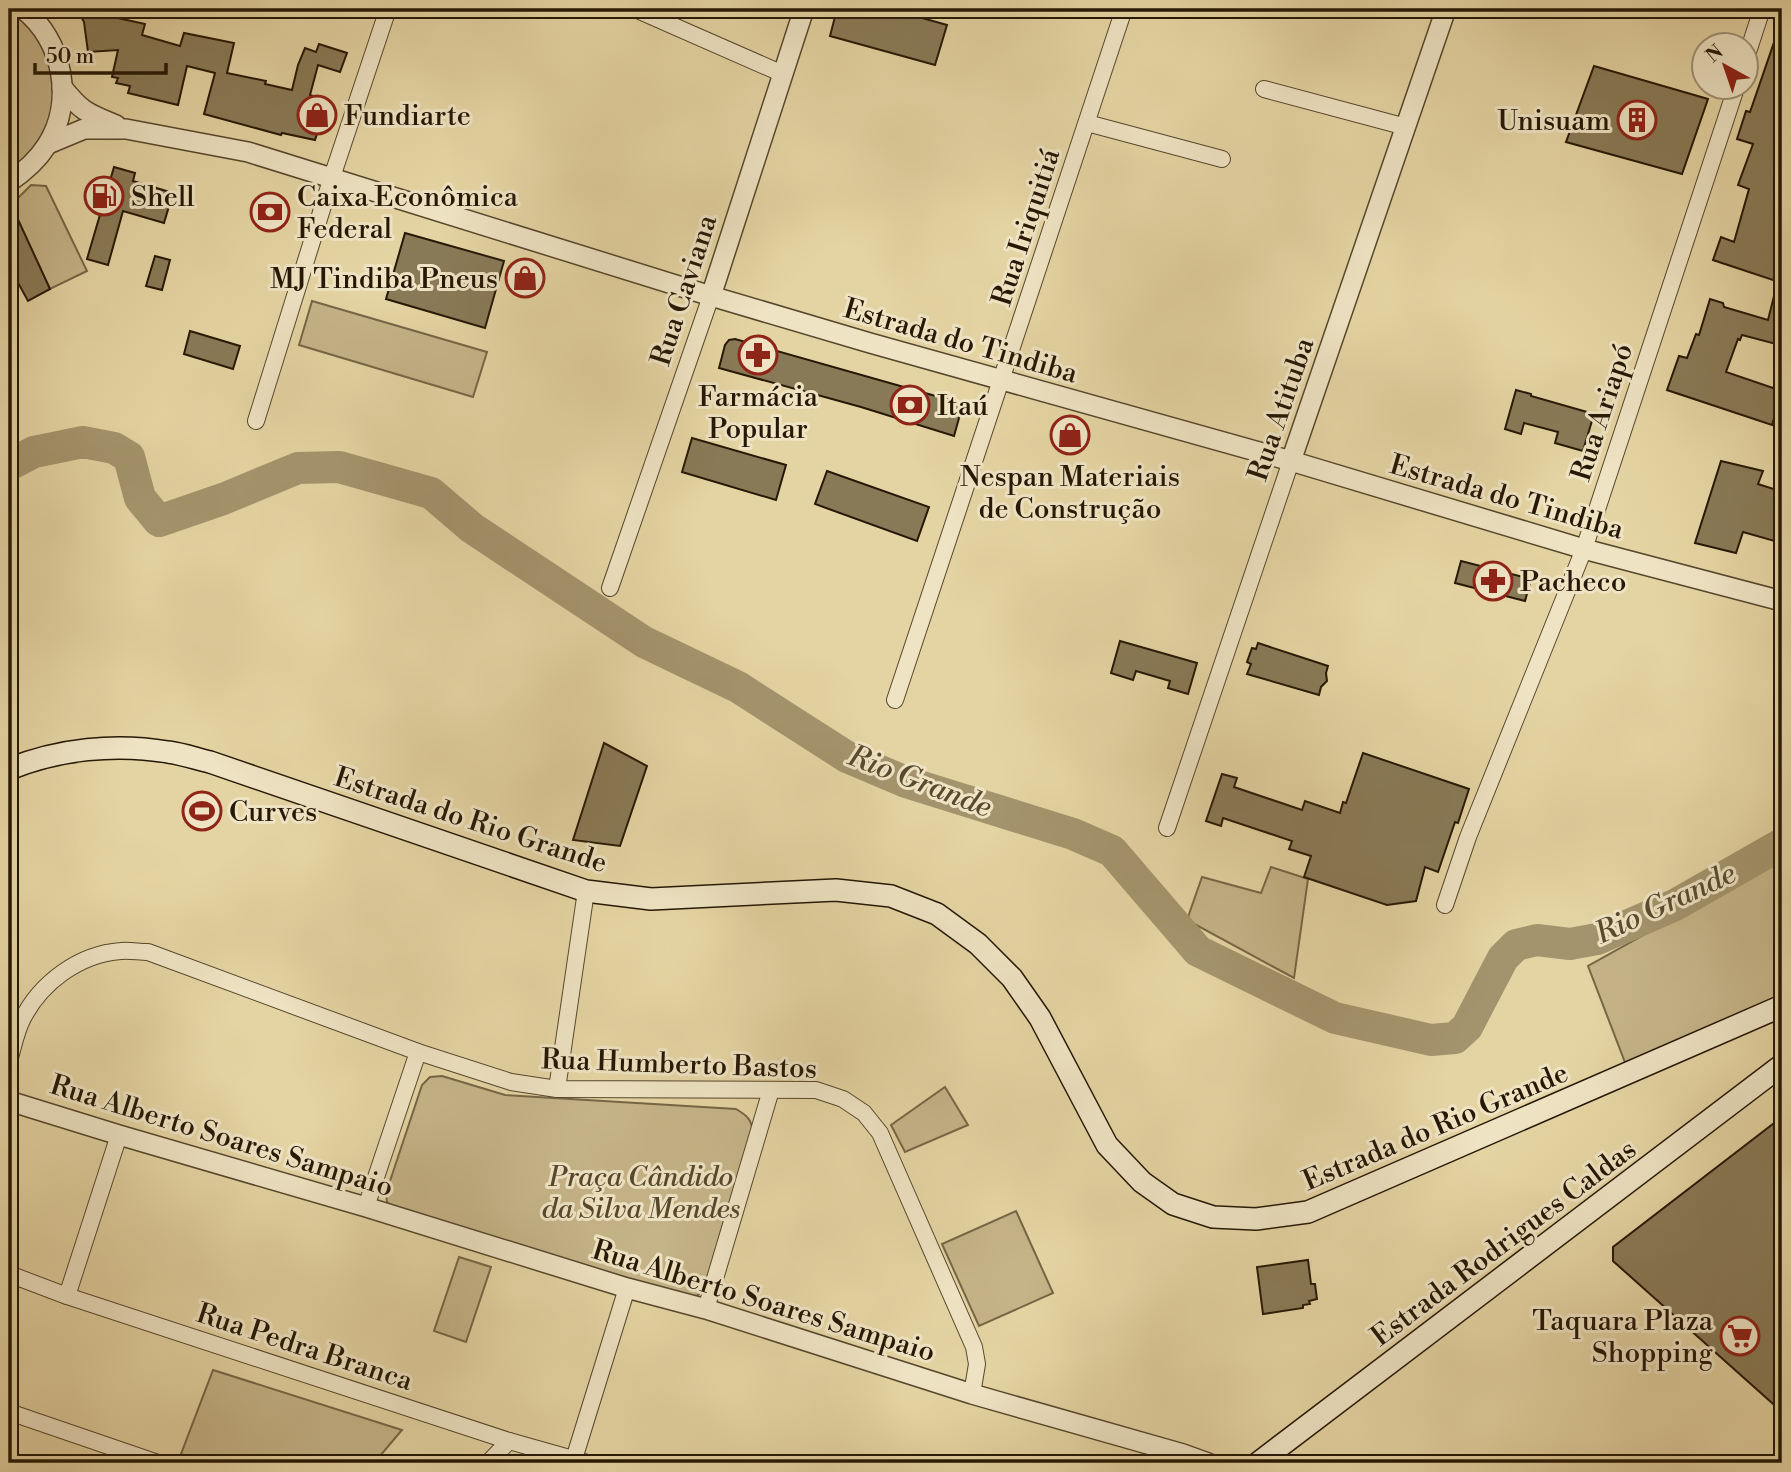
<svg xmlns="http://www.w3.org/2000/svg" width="1791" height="1472" font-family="'Libre Bodoni',serif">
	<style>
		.green { fill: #c5b488; stroke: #766646; stroke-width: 2 }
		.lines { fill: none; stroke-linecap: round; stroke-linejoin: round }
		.river { stroke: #a4946d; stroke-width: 32 }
		.building { fill: #897a57; stroke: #261805; stroke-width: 2 }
		.minor-casing { stroke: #56472c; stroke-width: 18 }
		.tertiary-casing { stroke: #56472c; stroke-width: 22 }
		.secondary-casing { stroke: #261805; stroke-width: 24 }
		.minor { stroke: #eee3c3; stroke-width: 16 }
		.tertiary { stroke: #eee3c3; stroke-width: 19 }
		.secondary { stroke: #eee3c3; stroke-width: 21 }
		.labels { text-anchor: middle; stroke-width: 6; stroke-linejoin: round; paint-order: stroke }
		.poi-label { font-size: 28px; fill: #261805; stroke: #eee3c3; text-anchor: start }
		.street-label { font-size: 28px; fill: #261805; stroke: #eee3c3 }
		.park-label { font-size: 28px; font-style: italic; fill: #56472c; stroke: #eee3c3 }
		.water-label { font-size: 30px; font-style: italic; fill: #584a2f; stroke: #eee3c3 }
	</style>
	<rect width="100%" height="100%" fill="#e5d4a3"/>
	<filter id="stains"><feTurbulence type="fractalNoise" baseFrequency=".00286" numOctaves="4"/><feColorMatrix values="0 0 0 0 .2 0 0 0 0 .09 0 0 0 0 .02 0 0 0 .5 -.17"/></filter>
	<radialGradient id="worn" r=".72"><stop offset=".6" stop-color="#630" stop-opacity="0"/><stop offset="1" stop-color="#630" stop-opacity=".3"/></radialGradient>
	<g class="green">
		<path d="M 9,9 C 56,40 69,98 37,147 C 30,156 18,164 9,172 Z"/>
		<path d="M 31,185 L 46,186 L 87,271 L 50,289 L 11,205 Z"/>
		<path d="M 312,301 L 487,352 L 473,397 L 299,345 Z"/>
		<path d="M 1782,858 L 1782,997 L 1626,1065 L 1588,966 Z"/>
		<path d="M 1271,867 L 1308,879 L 1294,978 L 1187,920 L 1202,877 L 1261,893 Z"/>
		<path d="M 442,1076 L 505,1095 L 736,1109 C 748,1116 752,1120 753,1134 L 706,1287 L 698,1295 L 688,1299 L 396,1210 L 387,1202 L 386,1193 L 422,1085 L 430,1077 Z"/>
		<path d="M 945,1087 L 968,1125 L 905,1152 L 891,1125 Z"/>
		<path d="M 1016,1211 L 1053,1293 L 979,1326 L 942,1244 Z"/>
		<path d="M 459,1257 L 491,1267 L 466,1342 L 434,1331 Z"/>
		<path d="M 213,1370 L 402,1430 L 374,1463 L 201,1463 L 181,1454 Z"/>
	</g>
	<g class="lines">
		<path class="river" d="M 9,465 L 34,452 L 83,442 L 114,448 L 129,457 L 140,498 L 159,521 L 223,499 L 298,468 L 339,467 L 431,493 L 472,528 L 644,642 L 738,687 L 847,757 L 906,782 L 1073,834 L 1112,851 L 1198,951 L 1335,1018 L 1431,1040 L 1455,1038 L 1467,1027 L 1503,958 L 1516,945 L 1537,940 L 1570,944 L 1597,939 L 1675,905 L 1782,844"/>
	</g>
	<g class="building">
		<path d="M 77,9 L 145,24 L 142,35 L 180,46 L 184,33 L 234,43 L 227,73 L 266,81 L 265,84 L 292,90 L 298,65 L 305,48 L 316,52 L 319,44 L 347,53 L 340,72 L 318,65 L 310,95 L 328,101 L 315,140 L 282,133 L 281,135 L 204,114 L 215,73 L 187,66 L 178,105 L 128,93 L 130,86 L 116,83 L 118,78 L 112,77 L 118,50 L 88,52 L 84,22 Z"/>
		<path d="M 837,9 L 890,9 L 947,25 L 935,65 L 830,36 Z"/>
		<path d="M 1780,25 L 1782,26 L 1782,181 L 1774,202 L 1782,204 L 1782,226 L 1774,255 L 1782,258 L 1782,262 L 1776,281 L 1713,260 L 1721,237 L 1734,242 L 1749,189 L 1738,185 L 1753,144 L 1737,139 L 1746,111 L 1750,112 Z"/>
		<path d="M 1594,66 L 1708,99 L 1682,174 L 1566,142 Z"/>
		<path d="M 114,167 L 135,173 L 133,181 L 173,193 L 164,223 L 123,211 L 108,265 L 87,259 Z"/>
		<path d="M 9,200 L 50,289 L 28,301 L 16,279 L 9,282 Z"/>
		<path d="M 405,233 L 504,261 L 485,328 L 386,299 Z"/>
		<path d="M 155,256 L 170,260 L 162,290 L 146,286 Z"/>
		<path d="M 1777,284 L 1782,284 L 1782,336 L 1780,345 L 1742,335 L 1740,340 L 1738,339 L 1726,372 L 1782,391 L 1772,425 L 1667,390 L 1679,356 L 1687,358 L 1696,334 L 1699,335 L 1710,299 L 1723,303 L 1724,307 L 1768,320 Z"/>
		<path d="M 190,331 L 240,346 L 233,369 L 184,354 Z"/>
		<path d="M 735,339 L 953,401 L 960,407 L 961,411 L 954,436 L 861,407 L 719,368 L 725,345 L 729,340 Z"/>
		<path d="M 1516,390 L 1531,394 L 1531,396 L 1594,414 L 1583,451 L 1555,443 L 1558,432 L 1524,423 L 1521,434 L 1505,429 Z"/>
		<path d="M 692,438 L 786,465 L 776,500 L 682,472 Z"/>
		<path d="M 1721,461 L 1763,471 L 1758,484 L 1777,490 L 1775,494 L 1782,495 L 1782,543 L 1743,532 L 1736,553 L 1695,543 Z"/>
		<path d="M 827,471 L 929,507 L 917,541 L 815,504 Z"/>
		<path d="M 1461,561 L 1531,579 L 1525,601 L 1455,583 Z"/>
		<path d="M 1120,641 L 1197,663 L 1188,694 L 1168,688 L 1170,681 L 1136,671 L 1133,680 L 1111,673 Z"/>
		<path d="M 1258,643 L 1328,666 L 1326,673 L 1327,681 L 1321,687 L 1319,695 L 1247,674 L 1251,664 L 1247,662 L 1252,648 L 1256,649 Z"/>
		<path d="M 604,743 L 647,766 L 620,846 L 573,840 Z"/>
		<path d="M 1363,753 L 1469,789 L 1458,823 L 1455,822 L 1438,872 L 1425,867 L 1416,901 L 1387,905 L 1304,877 L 1311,856 L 1289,849 L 1292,841 L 1223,818 L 1221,826 L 1206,821 L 1222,774 L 1237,778 L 1234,787 L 1302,810 L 1305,801 L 1340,813 L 1343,802 L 1346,803 Z"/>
		<path d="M 1782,1117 L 1782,1412 L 1613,1261 L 1613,1247 Z"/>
		<path d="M 1308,1260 L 1311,1284 L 1315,1284 L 1317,1299 L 1309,1301 L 1310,1304 L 1303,1305 L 1303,1308 L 1263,1314 L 1257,1267 Z"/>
	</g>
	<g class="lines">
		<defs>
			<g id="minor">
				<path d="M 635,9 L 783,74"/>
				<path d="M 1746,58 L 1762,9"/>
				<path d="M 1264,89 L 1406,127"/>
				<path d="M 1087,123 L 1222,159"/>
				<path d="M 256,421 L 332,177 L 388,9"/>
				<path d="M 610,588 L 711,296"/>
				<path d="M 895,700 L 1124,9"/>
				<path d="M 1167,828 L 1291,461"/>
				<path d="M 1445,905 L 1468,837 L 1584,549 L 1736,88"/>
				<path d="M 9,1061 C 13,1048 16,1032 22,1020 C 40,983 79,954 121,951 C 129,950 139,952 148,952 L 418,1052 L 511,1082 L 557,1089 L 816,1090 L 843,1099 L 864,1113 L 880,1133 L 974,1347 L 977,1364 L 972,1394"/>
				<path d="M 557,1089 L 586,891"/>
				<path d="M 366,1207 L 418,1052"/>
				<path d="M 9,1274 L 67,1296 L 509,1441 L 587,1463"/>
				<path d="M 67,1296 L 119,1135"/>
				<path d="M 706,1309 L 771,1090"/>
				<path d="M 9,1412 L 158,1463"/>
				<path d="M 574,1459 L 627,1288"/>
				<path d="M 488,1463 L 509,1441"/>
			</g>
			<g id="tertiary">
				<path d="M 62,87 C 82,112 87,113 116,125"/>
				<path d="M 48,144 L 84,129 L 126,129 L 248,152 L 711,296 L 870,343 L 1291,461 L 1584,549 L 1782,601"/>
				<path d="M 9,182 C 24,172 37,161 47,145 C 75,102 63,40 23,9"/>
				<path d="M 711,296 L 804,9"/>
				<path d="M 1291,461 L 1446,9"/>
				<path d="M 9,1101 L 119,1135 L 366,1207 L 627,1288 L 706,1309 L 972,1394 L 1183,1454 L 1208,1463"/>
			</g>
			<g id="secondary">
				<path d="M 9,769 C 59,749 115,743 168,752 C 183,754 197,759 210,762 L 586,891 L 651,899 L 836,890 L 891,896 L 937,914 L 978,944 L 1012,978 L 1040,1018 L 1107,1145 L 1142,1182 L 1173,1204 L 1213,1217 L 1256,1219 L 1308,1212 L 1782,1006"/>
				<path d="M 1258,1463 L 1782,1065"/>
			</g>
		</defs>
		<use href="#minor" class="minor-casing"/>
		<use href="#tertiary" class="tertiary-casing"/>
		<use href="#secondary" class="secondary-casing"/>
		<use href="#minor" class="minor"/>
		<use href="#tertiary" class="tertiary"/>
		<use href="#secondary" class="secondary"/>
	</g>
	<defs>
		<symbol id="shop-ring" viewBox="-11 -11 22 22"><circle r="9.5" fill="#eee3c3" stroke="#8f2418" stroke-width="1.5"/><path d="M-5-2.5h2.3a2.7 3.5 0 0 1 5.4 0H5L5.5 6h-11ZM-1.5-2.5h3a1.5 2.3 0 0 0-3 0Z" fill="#8f2418"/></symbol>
		<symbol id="building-ring" viewBox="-11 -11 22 22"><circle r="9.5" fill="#eee3c3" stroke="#8f2418" stroke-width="1.5"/><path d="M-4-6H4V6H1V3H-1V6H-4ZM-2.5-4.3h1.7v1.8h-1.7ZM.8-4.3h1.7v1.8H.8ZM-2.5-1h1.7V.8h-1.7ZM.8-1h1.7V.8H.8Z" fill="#8f2418"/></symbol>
		<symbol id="fuel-ring" viewBox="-11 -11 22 22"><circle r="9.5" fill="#eee3c3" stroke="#8f2418" stroke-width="1.5"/><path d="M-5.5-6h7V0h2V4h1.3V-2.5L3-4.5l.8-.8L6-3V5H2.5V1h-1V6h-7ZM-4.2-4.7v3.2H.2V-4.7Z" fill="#8f2418"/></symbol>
		<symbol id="bank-ring" viewBox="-11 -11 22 22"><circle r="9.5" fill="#eee3c3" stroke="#8f2418" stroke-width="1.5"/><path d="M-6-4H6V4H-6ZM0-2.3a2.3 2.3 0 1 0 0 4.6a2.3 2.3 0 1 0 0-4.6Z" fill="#8f2418"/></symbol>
		<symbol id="pharmacy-ring" viewBox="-11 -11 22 22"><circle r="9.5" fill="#eee3c3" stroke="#8f2418" stroke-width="1.5"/><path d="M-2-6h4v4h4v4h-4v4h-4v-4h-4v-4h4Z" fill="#8f2418"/></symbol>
		<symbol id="stadium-ring" viewBox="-11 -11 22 22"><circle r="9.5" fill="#eee3c3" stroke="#8f2418" stroke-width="1.5"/><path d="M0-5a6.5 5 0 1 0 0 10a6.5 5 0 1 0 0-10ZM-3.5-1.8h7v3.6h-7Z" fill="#8f2418"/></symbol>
		<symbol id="supermarket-ring" viewBox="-11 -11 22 22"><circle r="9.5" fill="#eee3c3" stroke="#8f2418" stroke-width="1.5"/><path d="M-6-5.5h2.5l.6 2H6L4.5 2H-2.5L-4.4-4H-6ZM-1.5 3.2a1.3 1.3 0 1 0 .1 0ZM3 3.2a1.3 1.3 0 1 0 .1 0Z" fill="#8f2418"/></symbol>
	</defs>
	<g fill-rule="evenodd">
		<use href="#shop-ring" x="295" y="93" width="44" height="44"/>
		<use href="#building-ring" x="1615" y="98" width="44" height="44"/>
		<use href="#fuel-ring" x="82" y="174" width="44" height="44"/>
		<use href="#bank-ring" x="248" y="190" width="44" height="44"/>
		<use href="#shop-ring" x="503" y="256" width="44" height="44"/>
		<use href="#pharmacy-ring" x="736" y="333" width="44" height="44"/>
		<use href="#bank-ring" x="888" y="383" width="44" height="44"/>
		<use href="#shop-ring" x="1048" y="413" width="44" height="44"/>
		<use href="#pharmacy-ring" x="1471" y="559" width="44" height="44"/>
		<use href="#stadium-ring" x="180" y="789" width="44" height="44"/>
		<use href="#supermarket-ring" x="1718" y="1314" width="44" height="44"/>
	</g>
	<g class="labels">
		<g class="poi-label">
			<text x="344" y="125">Fundiarte</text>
			<text x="1610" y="130" text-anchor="end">Unisuam</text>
			<text x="131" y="206">Shell</text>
			<text x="297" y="206">Caixa Econômica<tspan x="297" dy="32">Federal</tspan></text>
			<text x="498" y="288" text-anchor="end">MJ Tindiba Pneus</text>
			<text x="758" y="406" text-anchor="middle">Farmácia<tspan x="758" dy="32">Popular</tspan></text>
			<text x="937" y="415">Itaú</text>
			<text x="1070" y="486" text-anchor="middle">Nespan Materiais<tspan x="1070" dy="32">de Construção</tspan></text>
			<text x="1520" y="591">Pacheco</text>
			<text x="229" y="821">Curves</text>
			<text x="1713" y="1330" text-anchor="end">Taquara Plaza<tspan x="1713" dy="32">Shopping</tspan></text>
		</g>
		<g class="street-label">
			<text transform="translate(1025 227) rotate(-72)" y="10">Rua Iriquitiá</text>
			<text transform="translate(683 290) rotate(-72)" y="10">Rua Caviana</text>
			<text transform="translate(961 340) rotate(16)" y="10">Estrada do Tindiba</text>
			<text transform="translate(1280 409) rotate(-71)" y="10">Rua Atituba</text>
			<text transform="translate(1601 412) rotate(-72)" y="10">Rua Ariapó</text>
			<text transform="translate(1507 496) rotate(16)" y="10">Estrada do Tindiba</text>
			<text transform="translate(471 819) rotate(18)" y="10">Estrada do Rio Grande</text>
			<text transform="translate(679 1063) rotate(2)" y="10">Rua Humberto Bastos</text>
			<text transform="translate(1435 1126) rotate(-23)" y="10">Estrada do Rio Grande</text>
			<text transform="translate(222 1135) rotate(17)" y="10">Rua Alberto Soares Sampaio</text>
			<text transform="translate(1503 1242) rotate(-37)" y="10">Estrada Rodrigues Caldas</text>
			<text transform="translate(764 1300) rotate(17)" y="10">Rua Alberto Soares Sampaio</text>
			<text transform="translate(305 1346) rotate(18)" y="10">Rua Pedra Branca</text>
		</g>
		<g class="park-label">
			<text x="641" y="1186">Praça Cândido<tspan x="641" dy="32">da Silva Mendes</tspan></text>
		</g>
		<g class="water-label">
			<text transform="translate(920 781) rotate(21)" y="10">Rio Grande</text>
			<text transform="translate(1665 903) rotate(-25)" y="10">Rio Grande</text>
		</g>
	</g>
	<rect width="1791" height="1472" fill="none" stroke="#e5d4a3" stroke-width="35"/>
	<rect x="10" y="10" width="1770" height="1451" fill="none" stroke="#261805" stroke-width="3.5"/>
	<rect x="18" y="18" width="1756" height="1437" fill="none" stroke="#261805" stroke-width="2"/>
	<g transform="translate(1725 66) rotate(320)"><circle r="33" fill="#eee3c3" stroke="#9e9277" stroke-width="2"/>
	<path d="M0-5L12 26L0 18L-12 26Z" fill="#8f2418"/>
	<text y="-10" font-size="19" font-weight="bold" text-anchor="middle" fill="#261805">N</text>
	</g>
	<path d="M35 63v10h131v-10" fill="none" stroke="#261805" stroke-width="3.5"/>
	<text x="46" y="63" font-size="21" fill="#261805" stroke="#eee3c3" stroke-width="5" paint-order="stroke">50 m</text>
	<rect width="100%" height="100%" filter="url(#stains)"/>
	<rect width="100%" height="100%" fill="url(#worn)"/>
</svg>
